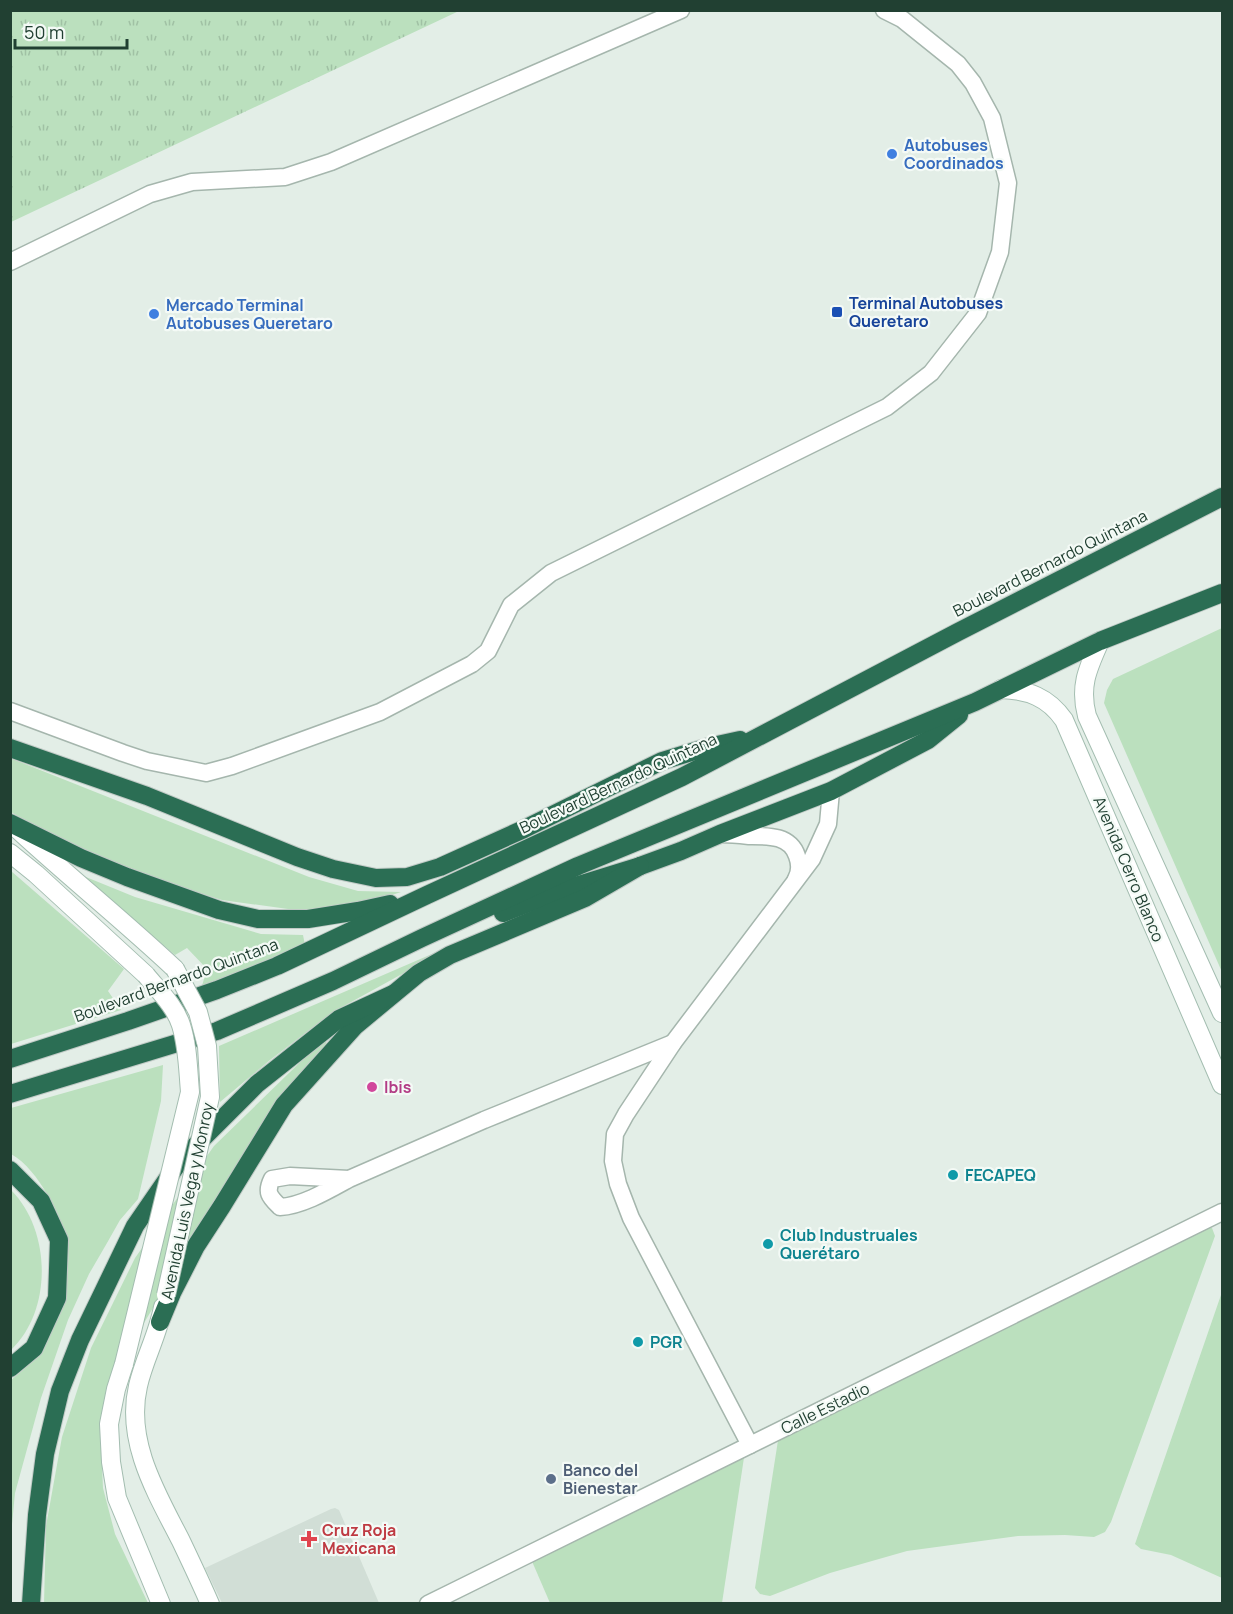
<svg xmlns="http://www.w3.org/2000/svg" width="1233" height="1614" font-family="Manrope,sans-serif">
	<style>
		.built { fill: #d1ded6 }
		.green { fill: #bbe0be }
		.park { fill: url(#park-tufts) }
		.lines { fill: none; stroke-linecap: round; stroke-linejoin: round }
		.street-casing { stroke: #a5b6ad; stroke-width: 19 }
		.secondary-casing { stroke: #a3bdb0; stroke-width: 20 }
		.highway-casing { stroke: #c1cac6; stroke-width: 20 }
		.street { stroke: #fff; stroke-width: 16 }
		.secondary { stroke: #fff; stroke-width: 18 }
		.highway { stroke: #2b6e54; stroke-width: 18 }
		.secondary-bridge-casing { stroke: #a3bdb0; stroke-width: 20; stroke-linecap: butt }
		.secondary-bridge { stroke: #fff; stroke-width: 18 }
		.shop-dot { fill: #3f7fe0; stroke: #f4faf6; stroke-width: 2 }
		.transit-dot { fill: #1a4fb4; stroke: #f4faf6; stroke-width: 2 }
		.hotel-dot { fill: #d1479c; stroke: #f4faf6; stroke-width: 2 }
		.culture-dot { fill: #0f9aa8; stroke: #f4faf6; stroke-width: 2 }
		.service-dot { fill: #5c6f8a; stroke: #f4faf6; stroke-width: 2 }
		.health-dot { fill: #e0444e; stroke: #f4faf6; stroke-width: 2 }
		.labels { text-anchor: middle; stroke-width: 4.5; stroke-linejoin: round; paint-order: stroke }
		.shop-label { font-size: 16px; font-weight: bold; fill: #366cbe; stroke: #f4faf6; text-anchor: start }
		.transit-label { font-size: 16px; font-weight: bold; fill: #164399; stroke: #f4faf6; text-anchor: start }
		.street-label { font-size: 16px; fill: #214032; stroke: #f4faf6 }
		.hotel-label { font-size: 16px; font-weight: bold; fill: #b23c85; stroke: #f4faf6; text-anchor: start }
		.culture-label { font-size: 16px; font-weight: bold; fill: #0d838f; stroke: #f4faf6; text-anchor: start }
		.service-label { font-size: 16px; font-weight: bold; fill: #4e5e75; stroke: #f4faf6; text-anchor: start }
		.health-label { font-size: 16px; font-weight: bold; fill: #be3a42; stroke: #f4faf6; text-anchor: start }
	</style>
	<defs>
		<pattern id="park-tufts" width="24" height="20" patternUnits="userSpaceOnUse" patternTransform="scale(1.5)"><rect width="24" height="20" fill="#bbe0be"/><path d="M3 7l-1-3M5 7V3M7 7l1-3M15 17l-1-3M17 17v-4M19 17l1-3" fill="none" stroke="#a0c1a4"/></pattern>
	</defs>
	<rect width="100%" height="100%" fill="#e3eee7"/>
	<path class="built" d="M 331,1509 L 335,1508 L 339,1510 L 379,1603 L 222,1603 L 205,1568 Z"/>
	<g class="green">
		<path d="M 1222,628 L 1222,972 L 1104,703 L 1107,690 L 1113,679 Z"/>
		<path d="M 10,758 L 309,877 L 358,891 L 401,892 L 374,901 L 329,910 L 288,909 L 222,900 L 132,872 L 62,842 L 11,812 Z"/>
		<path d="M 11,871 L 124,969 L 108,991 L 121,1010 L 11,1044 Z"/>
		<path d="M 81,875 L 135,897 L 261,934 L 303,935 L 305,945 L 201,989 L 207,969 L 187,948 L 175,955 Z"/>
		<path d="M 462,941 L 333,1012 L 270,1060 L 220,1102 L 219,1046 Z"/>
		<path d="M 325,1038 L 327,1045 L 232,1174 L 108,1384 L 103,1409 L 101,1445 L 103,1488 L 115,1534 L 148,1603 L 44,1604 L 46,1526 L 62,1437 L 91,1348 L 135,1258 L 214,1146 Z"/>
		<path d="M 163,1065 L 161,1101 L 138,1199 L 120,1220 L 107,1243 L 89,1274 L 68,1320 L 41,1398 L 15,1493 L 11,1535 L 11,1380 C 46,1353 56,1330 65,1287 C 67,1275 70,1258 67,1246 C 64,1227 57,1210 47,1194 C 38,1179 26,1162 11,1154 L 11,1108 Z"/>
		<path d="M 11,1190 C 51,1230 53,1310 11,1350 Z"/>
		<path d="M 1203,1228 L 1212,1228 L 1215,1236 L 1111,1522 L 1105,1532 L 1094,1537 L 1065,1535 L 1018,1536 L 907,1551 L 830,1573 L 770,1596 L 760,1594 L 755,1588 L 779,1434 Z"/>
		<path d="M 1222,1292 L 1222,1578 L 1171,1555 L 1141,1549 L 1135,1544 Z"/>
		<path d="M 745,1451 L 722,1603 L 550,1603 L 531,1559 Z"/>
	</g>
	<path class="park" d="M 11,10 L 459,10 L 459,11 L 11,222 Z"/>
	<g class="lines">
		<defs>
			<g id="street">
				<path d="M 10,262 L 150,194 L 192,182 L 285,177 L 331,162 L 681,10"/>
				<path d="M 10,711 L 123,753 L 147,761 L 206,773 L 232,766 L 380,712 L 472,664 L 488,651 L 511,605 L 551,573 L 887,407 L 931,373 L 978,313 L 1000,252 L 1008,183 L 992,118 L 973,83 L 958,64 L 902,19 L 884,10"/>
				<path d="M 721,834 C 730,834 740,835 749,836 C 768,836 790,835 797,856 C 800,864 800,872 796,879"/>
				<path d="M 349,1179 L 290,1176 L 272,1179 C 265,1193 270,1197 280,1207 C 302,1206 329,1190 349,1179 L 484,1120 L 673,1043"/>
				<path d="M 750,1445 L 631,1218 L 618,1184 L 613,1161 L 615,1134 L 626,1114 L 673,1043 L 812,859 L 828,824 L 831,791"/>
				<path d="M 428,1604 L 1222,1212"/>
			</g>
			<g id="secondary">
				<path d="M 1100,641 C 1088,668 1079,686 1087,716 L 1222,1013"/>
				<path d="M 1001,689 C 1028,690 1048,697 1064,720 L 1222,1085"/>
				<path d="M 17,829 C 69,877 124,921 175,969"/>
				<path d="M 10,853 L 36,874 L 146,975"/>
				<path d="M 163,1307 C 158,1335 144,1359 138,1386 C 125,1442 157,1494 181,1541 C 191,1562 201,1583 210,1604"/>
				<path d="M 124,1364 L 116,1389 L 109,1424 L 111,1462 L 117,1498 L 161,1604"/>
			</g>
			<g id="highway">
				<path d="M 10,748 L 147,796 L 297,857 L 333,869 L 376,878 L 407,877 L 440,867 L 524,829 L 662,761 L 708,747 L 740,740"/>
				<path d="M 10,823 L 81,858 L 127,877 L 219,910 L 258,919 L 308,919 L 358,911 L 390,904"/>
				<path d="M 503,913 L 559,891 L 640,866 L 681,851 L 720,834 L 831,791 L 928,740 L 959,715"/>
				<path d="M 10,1059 L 128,1021 L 217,990 L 277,966 L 427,895 L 682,777 L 958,632 L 1222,497"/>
				<path d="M 10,1094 L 217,1031 L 333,981 L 422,938 L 578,866 L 975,702 L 1100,641 L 1222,593"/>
				<path d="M 10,1170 L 41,1201 L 59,1240 L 57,1298 L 34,1348 L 10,1368"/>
				<path d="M 160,1322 L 172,1293 L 196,1246 L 222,1206 L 284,1105 L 355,1026 L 419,973 L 450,955 L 585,898 L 640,866"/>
				<path d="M 31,1604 L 37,1515 L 45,1454 L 60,1391 L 80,1340 L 135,1226 L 179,1162 L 257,1084 L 339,1019 L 393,994"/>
			</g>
		</defs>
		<use href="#street" class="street-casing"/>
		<use href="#secondary" class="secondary-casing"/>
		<use href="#highway" class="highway-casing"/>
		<use href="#street" class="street"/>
		<use href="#secondary" class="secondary"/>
		<use href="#highway" class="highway"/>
		<defs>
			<g id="secondary-bridge">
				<path d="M 166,1295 L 210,1097 L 207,1046 L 198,1012 L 175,969"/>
				<path d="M 124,1364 L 190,1092 C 188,1070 188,1047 181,1025 C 175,1006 158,990 146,975"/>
			</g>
		</defs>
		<use href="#secondary-bridge" class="secondary-bridge-casing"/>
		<use href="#secondary-bridge" class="secondary-bridge"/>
	</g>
	<g class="shop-dot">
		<circle cx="892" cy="154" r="6"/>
		<circle cx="154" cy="314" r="6"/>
	</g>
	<rect class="transit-dot" x="831" y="306" width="12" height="12" rx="3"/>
	<circle class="hotel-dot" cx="372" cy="1087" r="6"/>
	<g class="culture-dot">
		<circle cx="953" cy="1175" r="6"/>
		<circle cx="768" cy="1244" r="6"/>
		<circle cx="638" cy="1342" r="6"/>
	</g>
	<circle class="service-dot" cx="551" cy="1479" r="6"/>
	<path class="health-dot" d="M306 1530h6v6h6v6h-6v6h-6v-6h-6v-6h6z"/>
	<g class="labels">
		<g class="shop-label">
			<text x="904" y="151">Autobuses<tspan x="904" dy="18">Coordinados</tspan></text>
			<text x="166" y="311">Mercado Terminal<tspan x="166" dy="18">Autobuses Queretaro</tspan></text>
		</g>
		<g class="transit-label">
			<text x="849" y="309">Terminal Autobuses<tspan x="849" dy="18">Queretaro</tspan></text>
		</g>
		<g class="street-label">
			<text transform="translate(1050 563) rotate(-27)" y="6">Boulevard Bernardo Quintana</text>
			<text transform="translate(618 783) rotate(-25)" y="6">Boulevard Bernardo Quintana</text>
			<text transform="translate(1129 869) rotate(67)" y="6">Avenida Cerro Blanco</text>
			<text transform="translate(176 980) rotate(-20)" y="6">Boulevard Bernardo Quintana</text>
			<text transform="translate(187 1201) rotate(-78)" y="6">Avenida Luis Vega y Monroy</text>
			<text transform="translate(825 1408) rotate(-26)" y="6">Calle Estadio</text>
		</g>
		<g class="hotel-label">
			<text x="384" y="1093">Ibis</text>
		</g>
		<g class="culture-label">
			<text x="965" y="1181">FECAPEQ</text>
			<text x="780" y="1241">Club Industruales<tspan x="780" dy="18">Querétaro</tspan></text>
			<text x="650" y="1348">PGR</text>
		</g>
		<g class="service-label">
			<text x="563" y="1476">Banco del<tspan x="563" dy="18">Bienestar</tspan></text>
		</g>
		<g class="health-label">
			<text x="322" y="1536">Cruz Roja<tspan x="322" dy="18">Mexicana</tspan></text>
		</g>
	</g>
	<rect width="1233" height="1614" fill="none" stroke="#214032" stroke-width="24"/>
	<path d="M15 39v9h112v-9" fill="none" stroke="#214032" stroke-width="3"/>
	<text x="24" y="39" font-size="18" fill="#214032" stroke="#f4faf6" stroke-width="4.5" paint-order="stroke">50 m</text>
</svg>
